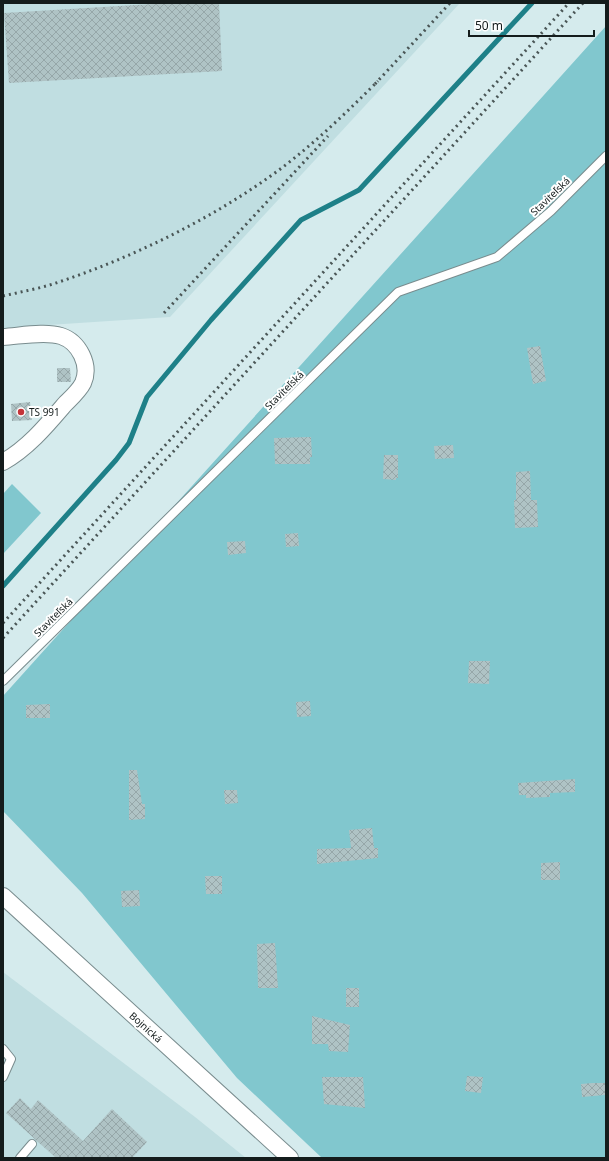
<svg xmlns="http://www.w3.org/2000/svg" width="609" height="1161" font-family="'Noto Sans',sans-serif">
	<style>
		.built { fill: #c0dee1 }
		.garden { fill: #81c7ce }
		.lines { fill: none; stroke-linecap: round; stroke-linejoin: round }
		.stream { stroke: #1e8088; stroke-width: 5 }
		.building { fill: url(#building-cross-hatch) }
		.service-casing { stroke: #798c8e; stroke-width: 10 }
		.minor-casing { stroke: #798c8e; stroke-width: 18 }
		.service { stroke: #fff; stroke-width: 8 }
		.minor { stroke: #fff; stroke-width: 16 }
		.rail { stroke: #4a5656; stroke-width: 3; stroke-dasharray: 2 4; stroke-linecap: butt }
		.poi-dot { fill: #c43439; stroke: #fff; stroke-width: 1.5 }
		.labels { text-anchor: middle; stroke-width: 4; stroke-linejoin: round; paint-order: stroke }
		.street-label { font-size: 10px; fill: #141c1c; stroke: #fff }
		.poi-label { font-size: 10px; fill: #141c1c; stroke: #fff; text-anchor: start }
	</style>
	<defs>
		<pattern id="building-cross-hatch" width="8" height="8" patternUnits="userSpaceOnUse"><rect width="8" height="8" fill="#afc3c5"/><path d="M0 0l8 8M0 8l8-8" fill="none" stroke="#96a7a9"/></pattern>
	</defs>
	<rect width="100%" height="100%" fill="#d5ebed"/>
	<g class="built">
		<path d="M 3,3 L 460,3 L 170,317 L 3,328 Z"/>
		<path d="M 3,972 L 195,1117 L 246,1158 L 3,1158 Z"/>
	</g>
	<g class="garden">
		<path d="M 606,26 L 606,1158 L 322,1158 L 237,1078 L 82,893 L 3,811 L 3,696 Z"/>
		<path d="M 12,484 L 41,513 L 3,554 L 3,494 Z"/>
	</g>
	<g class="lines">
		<path class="stream" d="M 3,586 L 116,460 L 129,443 L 147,397 L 211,320 L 301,220 L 359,190 L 532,3"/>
	</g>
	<g class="building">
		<path d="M 169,3 L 219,3 L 222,71 L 9,83 L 4,13 Z"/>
		<path d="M 540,346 L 546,381 L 533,384 L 527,348 Z"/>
		<path d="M 57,368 L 70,368 L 71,382 L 57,382 Z"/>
		<path d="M 30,402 L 32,420 L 12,421 L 11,404 Z"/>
		<path d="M 311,437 L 312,457 L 310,457 L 310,464 L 275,464 L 274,438 Z"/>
		<path d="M 453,445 L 454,458 L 435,459 L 434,446 Z"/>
		<path d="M 384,455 L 398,455 L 398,478 L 396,478 L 396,480 L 383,479 Z"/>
		<path d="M 530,471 L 531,500 L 537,500 L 538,527 L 515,528 L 514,500 L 516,500 L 516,472 Z"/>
		<path d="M 298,533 L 299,546 L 286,547 L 285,534 Z"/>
		<path d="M 245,541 L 246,553 L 228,555 L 227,542 Z"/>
		<path d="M 469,661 L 490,661 L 489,684 L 468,683 Z"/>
		<path d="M 310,701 L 311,716 L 297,717 L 296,702 Z"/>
		<path d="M 50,704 L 50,718 L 26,718 L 26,705 Z"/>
		<path d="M 129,770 L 137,770 L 142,804 L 145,804 L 145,819 L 129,820 Z"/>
		<path d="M 575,779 L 575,792 L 550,793 L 550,797 L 526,798 L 526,795 L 519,795 L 518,783 Z"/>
		<path d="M 224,790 L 237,790 L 238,803 L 225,804 Z"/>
		<path d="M 372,828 L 374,848 L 378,848 L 378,858 L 317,864 L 317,849 L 351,848 L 349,830 Z"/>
		<path d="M 560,862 L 560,880 L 541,880 L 541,863 Z"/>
		<path d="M 205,876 L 222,876 L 222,894 L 206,894 Z"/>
		<path d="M 139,890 L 140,906 L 122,907 L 121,891 Z"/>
		<path d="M 275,943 L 278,988 L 258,988 L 257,944 Z"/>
		<rect x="346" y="988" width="13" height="19"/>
		<path d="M 312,1016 L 350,1025 L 348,1052 L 329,1051 L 328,1044 L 312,1044 Z"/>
		<path d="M 467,1076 L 483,1077 L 481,1093 L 465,1091 Z"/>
		<path d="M 322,1077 L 363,1077 L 365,1108 L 324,1104 Z"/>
		<path d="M 593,1083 L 605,1083 L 605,1095 L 582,1097 L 581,1084 Z"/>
		<path d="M 20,1098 L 31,1109 L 38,1100 L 83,1141 L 112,1109 L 147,1142 L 132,1158 L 56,1158 L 6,1113 Z"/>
	</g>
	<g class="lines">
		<defs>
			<g id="service">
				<path d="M 3,681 L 398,292 L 497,257 L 551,211 L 606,156"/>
				<path d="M 3,1049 L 11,1059 L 3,1077"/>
				<path d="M 20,1158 L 32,1144"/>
			</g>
			<g id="minor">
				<path d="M 3,337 C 20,336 45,331 61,336 C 79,342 91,365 83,383 C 79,391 71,398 65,404 C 47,425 28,448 3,462"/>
				<path d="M 3,896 L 290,1158"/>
			</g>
		</defs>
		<use href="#service" class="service-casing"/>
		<use href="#minor" class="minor-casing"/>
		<use href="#service" class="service"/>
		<use href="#minor" class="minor"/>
		<g class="rail">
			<path d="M 375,84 L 450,3"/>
			<path d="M 3,296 C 20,292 37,289 53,284 C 132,258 212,219 279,170 C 315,143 347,112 378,81"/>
			<path d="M 164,313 L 328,136"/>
			<path d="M 3,623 L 569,3"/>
			<path d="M 3,638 L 583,3"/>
		</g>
	</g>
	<circle class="poi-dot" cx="21" cy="412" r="4"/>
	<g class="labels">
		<g class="street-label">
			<text transform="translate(550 196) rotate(-44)" y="4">Staviteľská</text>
			<text transform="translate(284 390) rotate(-45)" y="4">Staviteľská</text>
			<text transform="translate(53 617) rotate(-45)" y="4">Staviteľská</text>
			<text transform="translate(146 1027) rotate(42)" y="4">Bojnická</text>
		</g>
		<g class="poi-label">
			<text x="29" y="416">TS 991</text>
		</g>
	</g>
	<rect width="609" height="1161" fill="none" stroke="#141c1c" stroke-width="8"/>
	<path d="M469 30v6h125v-6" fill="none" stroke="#141c1c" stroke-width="2"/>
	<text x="475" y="30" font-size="12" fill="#141c1c" stroke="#ffffff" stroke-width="3" paint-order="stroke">50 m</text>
</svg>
